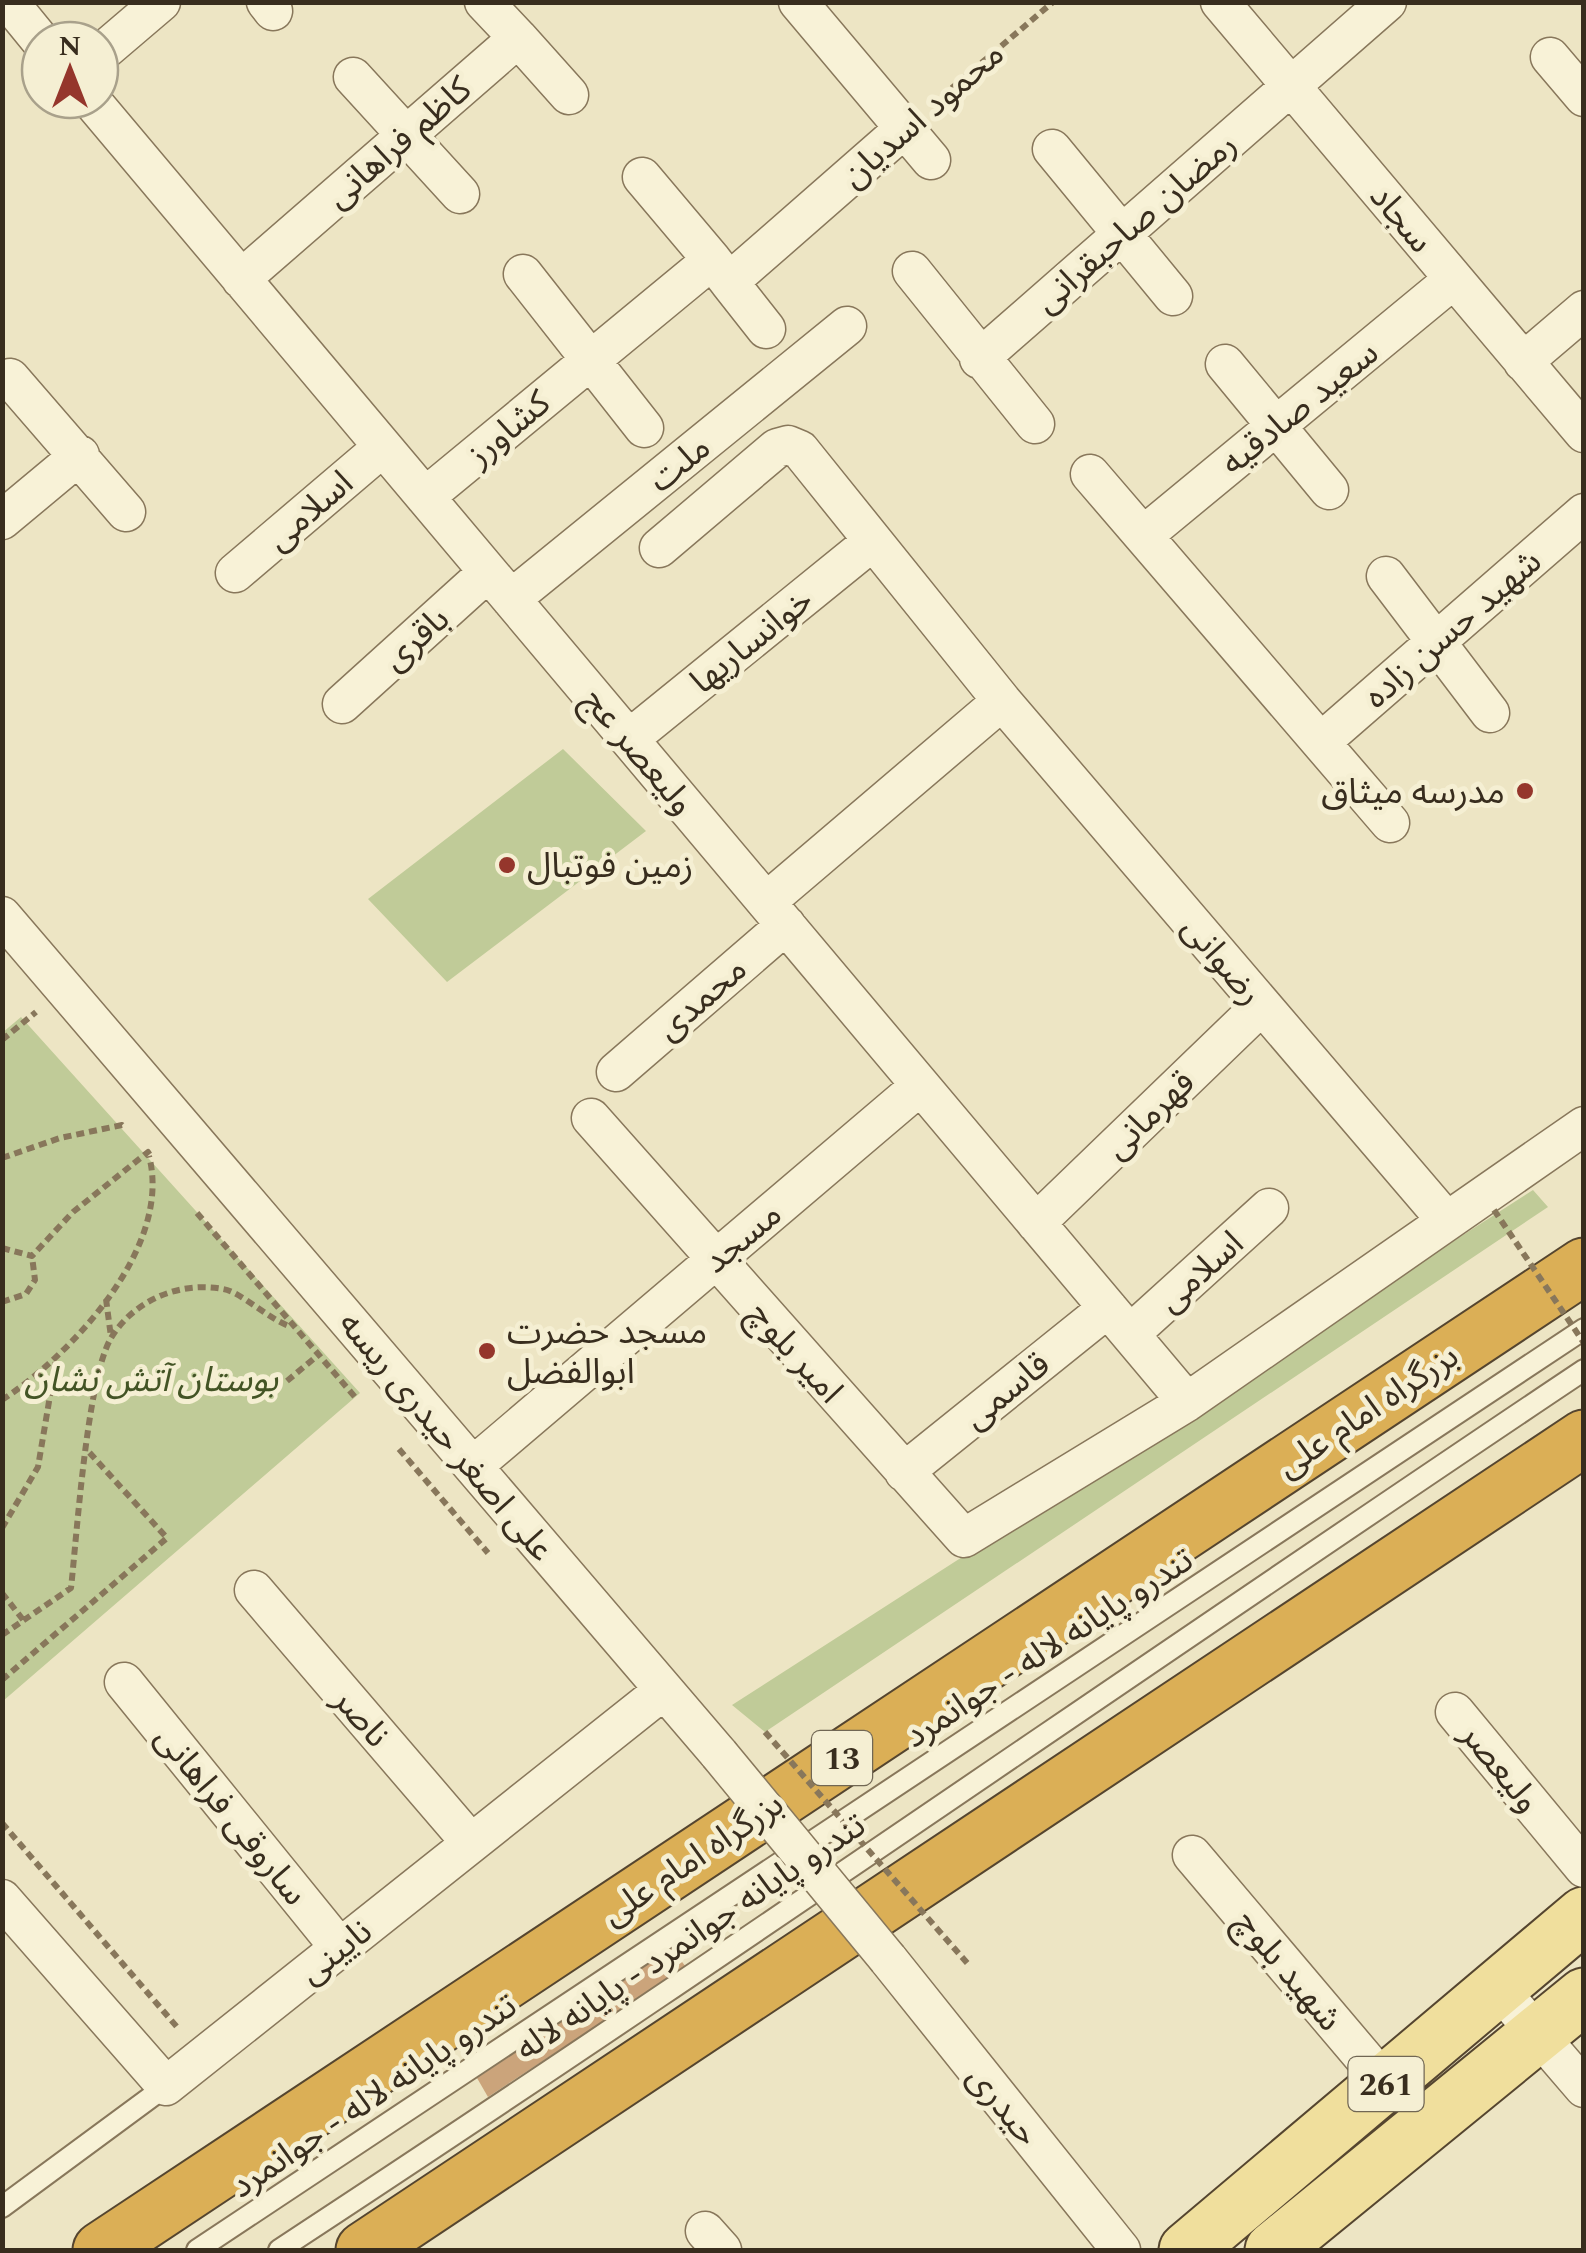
<svg xmlns="http://www.w3.org/2000/svg" width="1586" height="2253" viewBox="0 0 1586 2253" font-family="Spectral,'Noto Sans Arabic',serif">
<style>
.green{fill:#c0cb98}
.building{fill:#cba47b}
.lines{fill:none;stroke-linecap:round;stroke-linejoin:round}
.lane-casing{stroke:#88775b;stroke-width:24}
.street-casing{stroke:#88775b;stroke-width:41}
.primary-casing{stroke:#55452f;stroke-width:59}
.highway-casing{stroke:#55452f;stroke-width:59}
.path{stroke:#88775b;stroke-width:6;stroke-dasharray:8 5;stroke-linecap:butt}
.lane{stroke:#f8f2d7;stroke-width:20}
.street{stroke:#f8f2d7;stroke-width:38}
.primary{stroke:#f0df9d;stroke-width:55}
.highway{stroke:#dbaf56;stroke-width:55}
.street-bridge-casing{stroke:#88775b;stroke-width:41;stroke-linecap:butt}
.path-bridge{stroke:#88775b;stroke-width:6;stroke-dasharray:8 5;stroke-linecap:butt}
.street-bridge{stroke:#f8f2d7;stroke-width:38}
.poi-dot{fill:#95362c;stroke:#f5efd3;stroke-width:4}
.labels{text-anchor:middle;stroke-width:10;stroke-linejoin:round;paint-order:stroke}
.shield{fill:#f5efd3;stroke:#716754;stroke-width:2.5}
.shield-label{font-size:32px;font-weight:bold;fill:#382d1e}
.street-label{font-size:35px;fill:#382d1e;stroke:#f5efd3}
.poi-label{font-size:35px;fill:#382d1e;stroke:#f5efd3;text-anchor:start}
.park-label{font-size:35px;font-style:italic;fill:#435425;stroke:#f5efd3}
</style>
<rect width="100%" height="100%" fill="#ede5c4"/>
<path class="green" d="M563 749 646 831 447 982 368 899Z
M21 1017 360 1393 3 1701 2 1033Z
M1533 1190 1548 1207 765 1732 732 1705Z"/>
<path class="building" d="M671 1948 686 1967 488 2097 477 2078Z"/>
<g class="lines">
<g class="lane-casing">
<path id="lane" d="M2 2207 166 2086
M197 2250 1584 1329
M279 2250C717 1963 1147 1662 1584 1370"/>
</g>
<g class="street-casing">
<path id="street" d="M9 2 40 40
M266 2 273 11
M798 2 931 160
M1220 2 1584 433
M518 38 569 95
M100 54 161 2
M1550 57 1584 97
M353 77 460 194
M91 100 1187 1402
M1052 149 1173 296
M642 177 712 260
M912 271 1035 424
M523 274 644 428
M241 279 518 38 484 2
M729 282 766 329
M979 359 1387 2
M1523 362 1584 310
M1225 364 1329 490
M10 378 126 512
M1090 474 1390 823
M425 497 712 260 729 282 905 128
M2 520 80 455
M1144 535 1454 279
M659 548 777 448 788 445 800 450 1002 701 1445 1219
M235 573 383 447
M1386 576 1490 713
M511 599 847 326
M342 704 488 572
M629 739 873 541
M1321 742 1584 513
M766 902 1002 701
M2 916 719 1754
M616 1072 786 925
M591 1118 964 1538 1187 1402 1584 1126
M1036 1223 1261 1006
M1130 1334 1269 1208
M473 1466 920 1086
M904 1472 1108 1308
M254 1590 471 1843
M124 1682 339 1947
M1455 1712 1584 1868
M1192 1855 1386 2084
M2 1899 166 2086 664 1690
M888 1959 1121 2250
M1498 1988 1584 2088
M705 2231 722 2250"/>
</g>
<g class="primary-casing">
<path id="primary" d="M1187 2250 1584 1915
M1273 2250 1584 1996"/>
</g>
<g class="highway-casing">
<path id="highway" d="M101 2250 1584 1266
M364 2250 1584 1438"/>
</g>
<path class="path" d="M932 105 1053 2
M2 1040 36 1012
M2 1158 60 1138 122 1125 125 1128
M197 1213 355 1397
M2 1248 32 1256 73 1212 148 1152 151 1157
M106 1299 111 1337
M2 1302 26 1294 35 1280 32 1256
M287 1381 317 1356
M2 1400C71 1355 173 1247 149 1156
M399 1449 488 1553
M2 1528 38 1467 56 1360
M2 1593 24 1621
M2 1635 71 1588C77 1534 87 1379 111 1338 134 1300 180 1281 223 1289 241 1292 267 1318 289 1326
M2 1680 167 1538 88 1451
M2 1823 177 2027"/>
<use href="#lane" class="lane"/>
<use href="#street" class="street"/>
<use href="#primary" class="primary"/>
<use href="#highway" class="highway"/>
<g class="street-bridge-casing">
<path id="street-bridge" d="M719 1754 888 1959"/>
</g>
<path class="path-bridge" d="M1494 1210 1584 1343
M765 1732 968 1964"/>
<use href="#street-bridge" class="street-bridge"/>
</g>
<g class="poi-dot">
<circle cx="1525" cy="791" r="10"/>
<circle cx="507" cy="865" r="10"/>
<circle cx="487" cy="1351" r="10"/>
</g>
<g class="labels">
<g class="shield">
<rect x="812" y="1731" width="60" height="54" rx="8"/>
<rect x="1348.5" y="2057" width="75" height="54" rx="8"/>
</g>
<g class="shield-label">
<text x="842" y="1769">13</text>
<text x="1386" y="2095">261</text>
</g>
<g class="street-label">
<text transform="translate(922 114) rotate(-41)" y="12">محمود اسدیان</text>
<text transform="translate(398 142) rotate(-41)" y="12">کاظم فراهانی</text>
<text transform="translate(1402 218) rotate(50)" y="12">سجاد</text>
<text transform="translate(1135 222) rotate(-41)" y="12">رمضان صاحبقرانی</text>
<text transform="translate(1299 407) rotate(-39)" y="12">سعید صادقیه</text>
<text transform="translate(508 428) rotate(-40)" y="12">کشاورز</text>
<text transform="translate(679 463) rotate(-39)" y="12">ملت</text>
<text transform="translate(309 510) rotate(-41)" y="12">اسلامی</text>
<text transform="translate(1452 628) rotate(-41)" y="12">شهید حسن زاده</text>
<text transform="translate(415 638) rotate(-42)" y="12">باقری</text>
<text transform="translate(751 640) rotate(-39)" y="12">خوانساریها</text>
<text transform="translate(639 751) rotate(50)" y="12">ولیعصر عج</text>
<text transform="translate(1223 960) rotate(50)" y="12">رضوانی</text>
<text transform="translate(701 998) rotate(-41)" y="12">محمدی</text>
<text transform="translate(1149 1114) rotate(-44)" y="12">قهرمانی</text>
<text transform="translate(742 1237) rotate(-40)" y="12">مسجد</text>
<text transform="translate(1200 1271) rotate(-42)" y="12">اسلامی</text>
<text transform="translate(796 1352) rotate(48)" y="12">امیر بلوچ</text>
<text transform="translate(1006 1390) rotate(-39)" y="12">قاسمی</text>
<text transform="translate(1367 1410) rotate(-34)" y="12">بزرگراه امام علی</text>
<text transform="translate(447 1436) rotate(50)" y="12">علی اصغر حیدری ریسه</text>
<text transform="translate(1048 1647) rotate(-33)" y="12">تندرو پایانه لاله - جوانمرد</text>
<text transform="translate(362 1717) rotate(49)" y="12">ناصر</text>
<text transform="translate(1501 1767) rotate(51)" y="12">ولیعصر</text>
<text transform="translate(232 1815) rotate(51)" y="12">ساروقی فراهانی</text>
<text transform="translate(692 1858) rotate(-34)" y="12">بزرگراه امام علی</text>
<text transform="translate(690 1936) rotate(-34)" y="12">تندرو پایانه جوانمرد - پایانه لاله</text>
<text transform="translate(335 1951) rotate(-38)" y="12">نایینی</text>
<text transform="translate(1289 1970) rotate(50)" y="12">شهید بلوچ</text>
<text transform="translate(373 2095) rotate(-34)" y="12">تندرو پایانه لاله - جوانمرد</text>
<text transform="translate(1004 2105) rotate(51)" y="12">حیدری</text>
</g>
<g class="poi-label">
<text x="1505" y="803" text-anchor="end">مدرسه میثاق</text>
<text x="527" y="877">زمین فوتبال</text>
<text x="507" y="1343">مسجد حضرت<tspan x="507" dy="40">ابوالفضل</tspan></text>
</g>
<g class="park-label">
<text x="151" y="1391">بوستان آتش نشان</text>
</g>
</g>
<rect width="1586" height="2253" fill="none" stroke="#382d1e" stroke-width="10"/>
<g transform="translate(70 70)"><circle r="48" fill="#f5efd3" stroke="#a9a18b" stroke-width="2.5"/>
<path d="M0-8L18 38L0 25L-18 38Z" fill="#95362c"/>
<text y="-15" font-size="28" font-weight="bold" text-anchor="middle" fill="#382d1e">N</text>
</g>
</svg>
